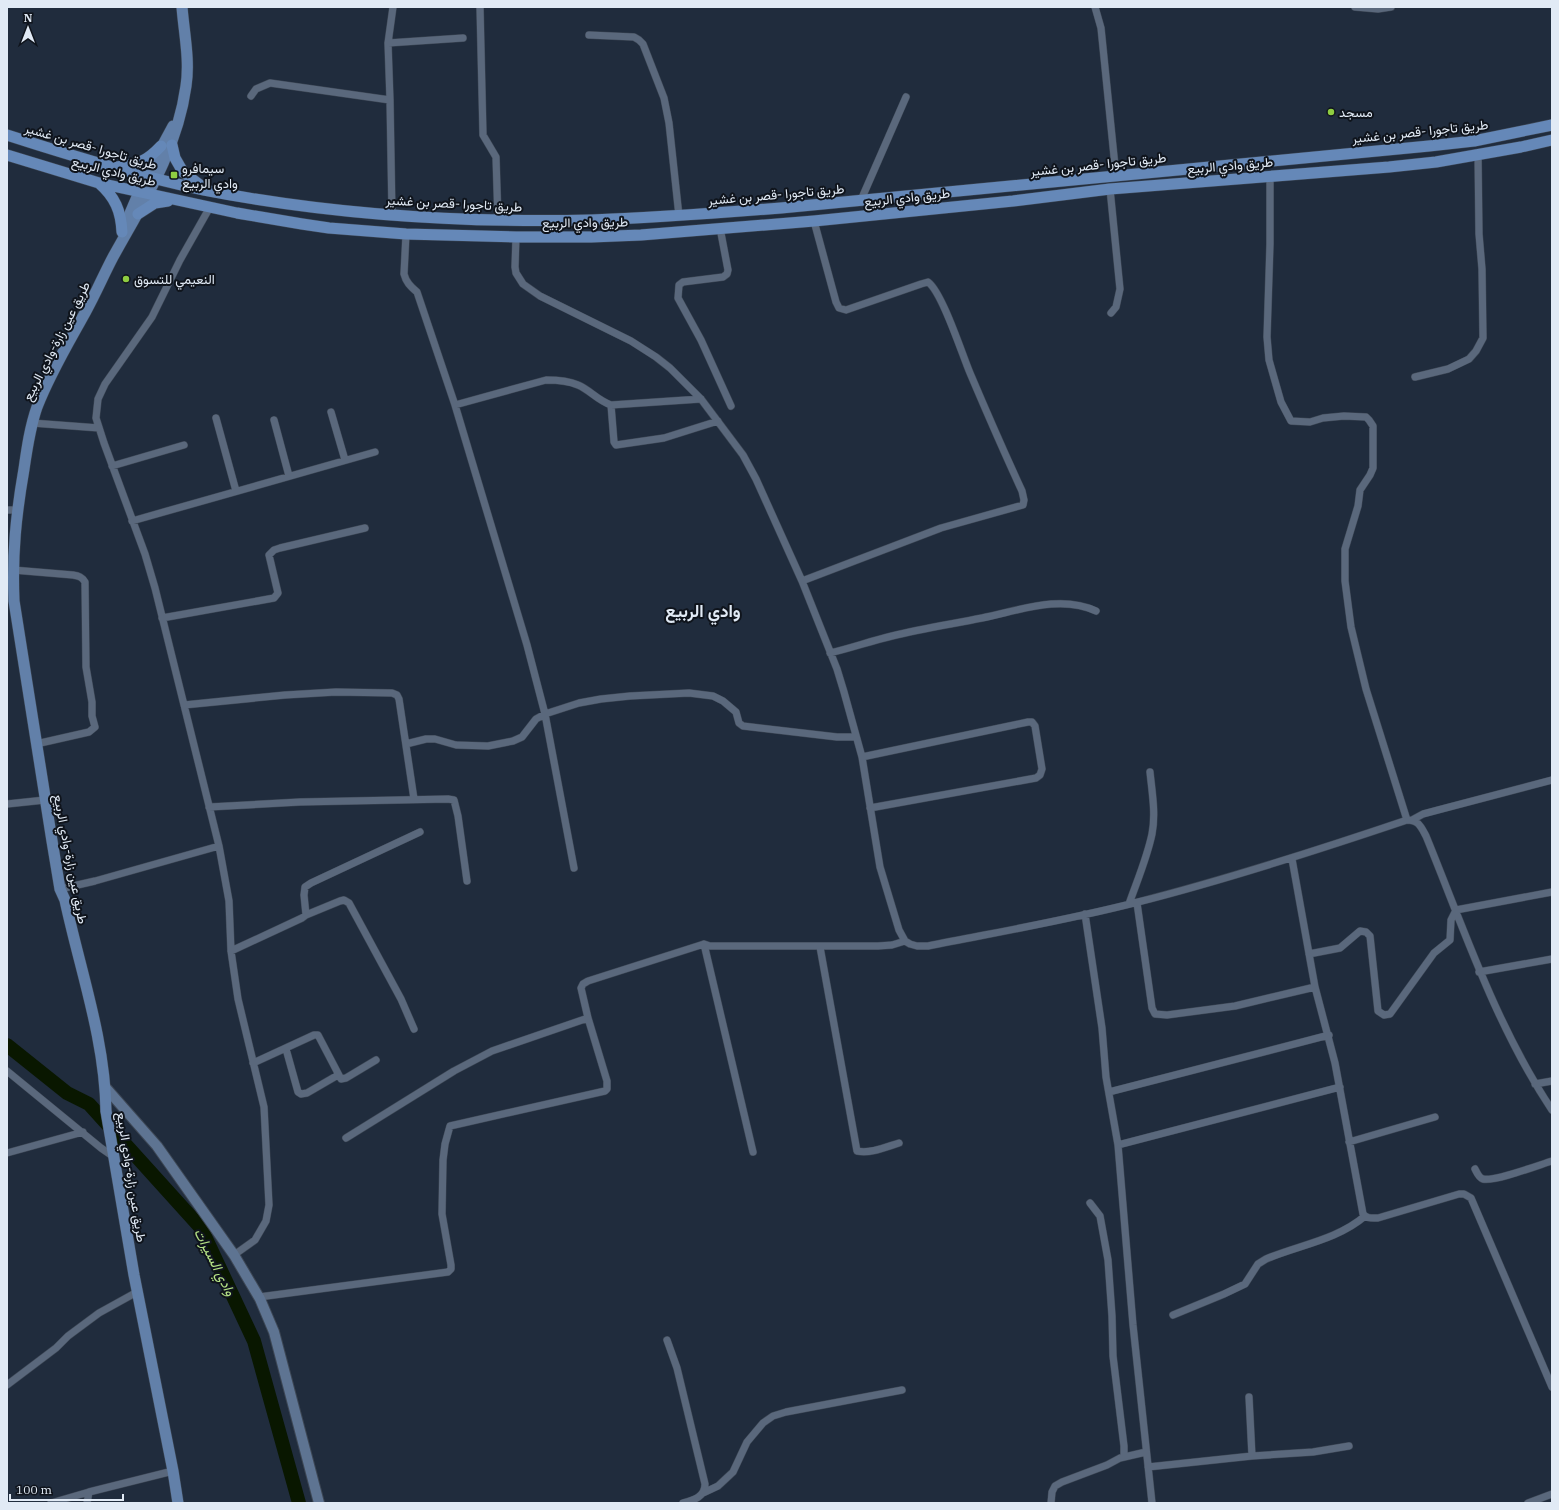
<svg xmlns="http://www.w3.org/2000/svg" width="1559" height="1510" viewBox="0 0 1559 1510" font-family="'IBM Plex Serif',Vazirmatn,serif">
<style>
.lines{fill:none;stroke-linecap:round;stroke-linejoin:round}
.river{stroke:#091700;stroke-width:14}
.minor-casing{stroke:#3d4755;stroke-width:8}
.secondary-casing{stroke:#3d4755;stroke-width:12}
.primary-casing{stroke:#3d4755;stroke-width:12}
.trunk-casing{stroke:#3d4755;stroke-width:12}
.minor{stroke:#5a687c;stroke-width:7}
.secondary{stroke:#5e7492;stroke-width:10}
.primary{stroke:#6280a9;stroke-width:11}
.trunk{stroke:#6588b8;stroke-width:11}
.poi-dot{fill:#8fcd41;stroke:#0f141c;stroke-width:1.5}
.labels{text-anchor:middle;stroke-width:4;stroke-linejoin:round;paint-order:stroke}
.poi-label{font-size:13px;fill:#e1eaf5;stroke:#0f141c;text-anchor:start}
.street-label{font-size:13px;fill:#e1eaf5;stroke:#0f141c}
.water-label{font-size:14px;font-style:italic;fill:#b5e386;stroke:#0f141c}
.district-label{font-size:17px;font-weight:bold;fill:#e1eaf5;stroke:#0f141c}
</style>
<rect width="100%" height="100%" fill="#202c3d"/>
<g class="lines">
<path class="river" d="M7 1045 67 1093 89 1104 201 1228 254 1341 299 1503"/>
<g class="minor-casing">
<path id="minor" d="M480 7 483 135 496 157 498 221
M1095 7 1101 28 1116 176
M1355 7 1378 9 1391 7
M589 35 634 37 639 40 643 44 664 98 669 123 679 216
M388 43 463 38
M251 96 256 89 270 83 390 100
M1270 175V244L1267 337 1269 360 1281 402 1291 421 1310 422 1323 418 1344 416 1366 417 1369 420 1373 426V468L1370 475 1360 490 1358 506 1345 549V581L1351 627 1366 689 1407 820
M1110 189 1120 289 1116 307 1111 313
M861 200 906 97
M210 207 180 260 152 317 105 384 98 399 96 418 104 443 145 554 155 588 219 846 229 901 231 951 238 999 264 1107 269 1205 266 1221 255 1240 234 1255
M392 214 390 100 388 43 393 7
M720 228 728 270 727 274 723 277 683 282 679 285 678 298 701 340 731 406
M406 234 404 274C406 282 410 286 417 292L455 405 527 645 545 714 574 868
M516 237 515 267 516 273 523 284 540 296 631 341 656 357 670 368 701 399 743 455 756 479 802 581 837 669 844 692 862 757 880 867 899 930 905 941 910 944 917 946H928C998 932 1069 920 1138 902 1229 879 1318 850 1407 820 1419 820 1421 827 1426 836 1464 929 1496 1026 1552 1110
M1415 377 1448 369 1469 359 1476 351 1483 338 1482 269 1479 234 1478 154
M455 405 546 380C556 380 569 381 578 385 590 390 597 400 611 405L701 399
M611 405 614 442 616 445 664 438 718 421
M331 412 345 460
M216 418 236 491
M274 420 289 476
M32 423 99 428
M112 466 184 445
M7 510H17
M132 521 375 452
M13 570 73 575C79 576 82 577 85 582L86 667 92 702V716L95 727 89 732 36 744
M802 581 941 528 1023 505 1024 500 1022 491C1004 452 987 413 970 373 962 354 942 292 928 282L921 284 846 310 839 308 836 302 814 221
M162 618 274 598 278 593 269 555 274 550 280 548 365 528
M830 653C851 648 871 641 892 636 921 629 952 624 982 618 1018 611 1060 594 1096 611
M184 705 285 695 336 692 392 693 397 695 399 699 414 799
M406 744 426 739H435L456 745 488 746 513 741 522 737 536 719 545 714 579 703 601 699 630 696 689 693 713 696 723 701 736 712 739 723 743 726 837 737H856
M862 757 1028 722H1032L1035 726 1042 769 1040 775 1036 778 870 808
M7 804 45 800
M209 807 300 802 448 799 454 800 458 816 467 881
M1412 820 1423 814 1438 810 1552 780
M1292 859 1315 987 1335 1063 1363 1214C1367 1219 1372 1218 1378 1218L1459 1194H1464L1471 1198 1552 1387
M60 889 95 881 219 846
M1137 903 1152 1008 1155 1014 1167 1015 1235 1006 1315 987
M1129 904C1137 881 1147 858 1152 834 1156 814 1152 792 1150 772
M1085 914 1102 1028 1106 1077 1118 1145 1133 1325 1152 1503
M306 915 340 901 344 900 349 903 401 999 414 1029
M704 944 753 1152
M820 947 857 1151C870 1154 886 1147 899 1143
M231 951 302 918 306 915 304 895 305 887 311 883 420 832
M1309 954 1340 948 1360 931 1366 932 1370 936 1378 1011 1384 1015 1390 1014 1434 953 1450 940 1451 920 1456 910 1552 892
M1479 972 1552 959
M286 1049 298 1092 301 1094 307 1093 338 1075
M253 1063 314 1035H318L341 1079 346 1078 376 1060
M7 1071 101 1148 114 1157
M1535 1084 1552 1081
M1109 1092 1329 1035
M346 1138 454 1071 492 1051 588 1018 581 988 583 984 588 981 704 944 710 946H878L892 945 905 941
M1349 1142 1435 1117
M1118 1145 1340 1087
M7 1153 83 1132
M1475 1169C1477 1173 1479 1178 1483 1179 1494 1182 1539 1165 1552 1161
M1090 1203 1100 1216 1108 1260 1112 1316 1113 1356 1124 1446V1457
M259 1297 448 1272 451 1269V1265L442 1214 443 1160 445 1144 450 1126 605 1091 607 1089V1081L588 1018
M1173 1315 1224 1294 1245 1284 1258 1264 1266 1259C1299 1245 1337 1240 1365 1216
M667 1340 677 1368 705 1484C705 1497 694 1500 683 1503
M7 1385 56 1348 68 1336 99 1313 137 1292
M1249 1397 1252 1456
M1148 1467 1252 1456 1313 1452 1349 1446
M703 1493 718 1486 733 1472 747 1442 763 1423 773 1416 786 1412 902 1390
M51 1503 89 1492 173 1471
M87 1503 89 1492
M1051 1503 1052 1492 1055 1486 1062 1482 1107 1465 1120 1458 1146 1452
M1528 1503 1552 1494"/>
</g>
<g class="secondary-casing">
<path id="secondary" d="M106 1088 157 1146 234 1255 260 1299 274 1332 319 1503"/>
</g>
<g class="primary-casing">
<path id="primary" d="M125 225 146 176 173 126
M178 1503 173 1471 134 1275 106 1111C105 1039 80 970 65 900L60 889 52 841 14 601C12 554 16 515 24 469 27 448 30 427 37 407 50 373 69 342 86 311 96 293 104 274 113 257 144 201 177 151 186 86 190 60 184 33 182 7"/>
</g>
<g class="trunk-casing">
<path id="trunk" d="M7 135C72 156 137 176 204 190 332 215 463 223 592 220 655 218 718 213 781 208L1429 146 1474 141 1552 125
M172 145 175 158 183 172 204 188
M7 155 99 183 237 213 302 224 329 228 406 234 516 237H591L641 235 814 221 1013 201 1110 189 1389 167 1436 162 1521 147 1552 140
M117 167C138 164 146 162 161 146
M99 183C115 197 121 211 122 232
M138 214 155 203 168 201"/>
</g>
<use href="#minor" class="minor"/>
<use href="#secondary" class="secondary"/>
<use href="#primary" class="primary"/>
<use href="#trunk" class="trunk"/>
</g>
<g class="poi-dot">
<circle cx="1331" cy="112" r="4"/>
<rect x="170" y="171" width="8" height="8" rx="2"/>
<circle cx="126" cy="279" r="4"/>
</g>
<g class="labels">
<g class="poi-label">
<text x="1339" y="117">مسجد</text>
<text x="182" y="173">سيمافرو<tspan x="182" dy="15">وادي الربيع</tspan></text>
<text x="134" y="284">النعيمي للتسوق</text>
</g>
<g class="street-label">
<text transform="translate(1420 131) rotate(-6)" y="5">طريق تاجورا -قصر بن غشير</text>
<text transform="translate(91 146) rotate(16)" y="5">طريق تاجورا -قصر بن غشير</text>
<text transform="translate(1098 164) rotate(-6)" y="5">طريق تاجورا -قصر بن غشير</text>
<text transform="translate(1230 165) rotate(-5)" y="5">طريق وادي الربيع</text>
<text transform="translate(114 171) rotate(14)" y="5">طريق وادي الربيع</text>
<text transform="translate(776 194) rotate(-5)" y="5">طريق تاجورا -قصر بن غشير</text>
<text transform="translate(907 197) rotate(-6)" y="5">طريق وادي الربيع</text>
<text transform="translate(454 203) rotate(3)" y="5">طريق تاجورا -قصر بن غشير</text>
<text transform="translate(585 222) rotate(-1)" y="5">طريق وادي الربيع</text>
<text transform="translate(56 341) rotate(-63)" y="5">طريق عين زارة-وادي الربيع</text>
<text transform="translate(71 859) rotate(79)" y="5">طريق عين زارة-وادي الربيع</text>
<text transform="translate(132 1177) rotate(81)" y="5">طريق عين زارة-وادي الربيع</text>
</g>
<g class="water-label">
<text transform="translate(215 1262) rotate(63)" y="5">وادي السيرات</text>
</g>
<g class="district-label">
<text x="703" y="617">وادي الربيع</text>
</g>
</g>
<rect width="1559" height="1510" fill="none" stroke="#e1eaf5" stroke-width="16"/>
<g transform="translate(28 28)" stroke="#0f141c" stroke-width="3" paint-order="stroke">
<path d="M0-3L7 15L0 10L-7 15Z" fill="#e1eaf5"/>
<text y="-6" font-size="11" font-weight="bold" text-anchor="middle" fill="#e1eaf5">N</text>
</g>
<path d="M10 1494v6h113v-6" fill="none" stroke="#e1eaf5" stroke-width="2"/>
<text x="16" y="1494" font-size="12" fill="#e1eaf5" stroke="#0f141c" stroke-width="3" paint-order="stroke">100 m</text>
</svg>
